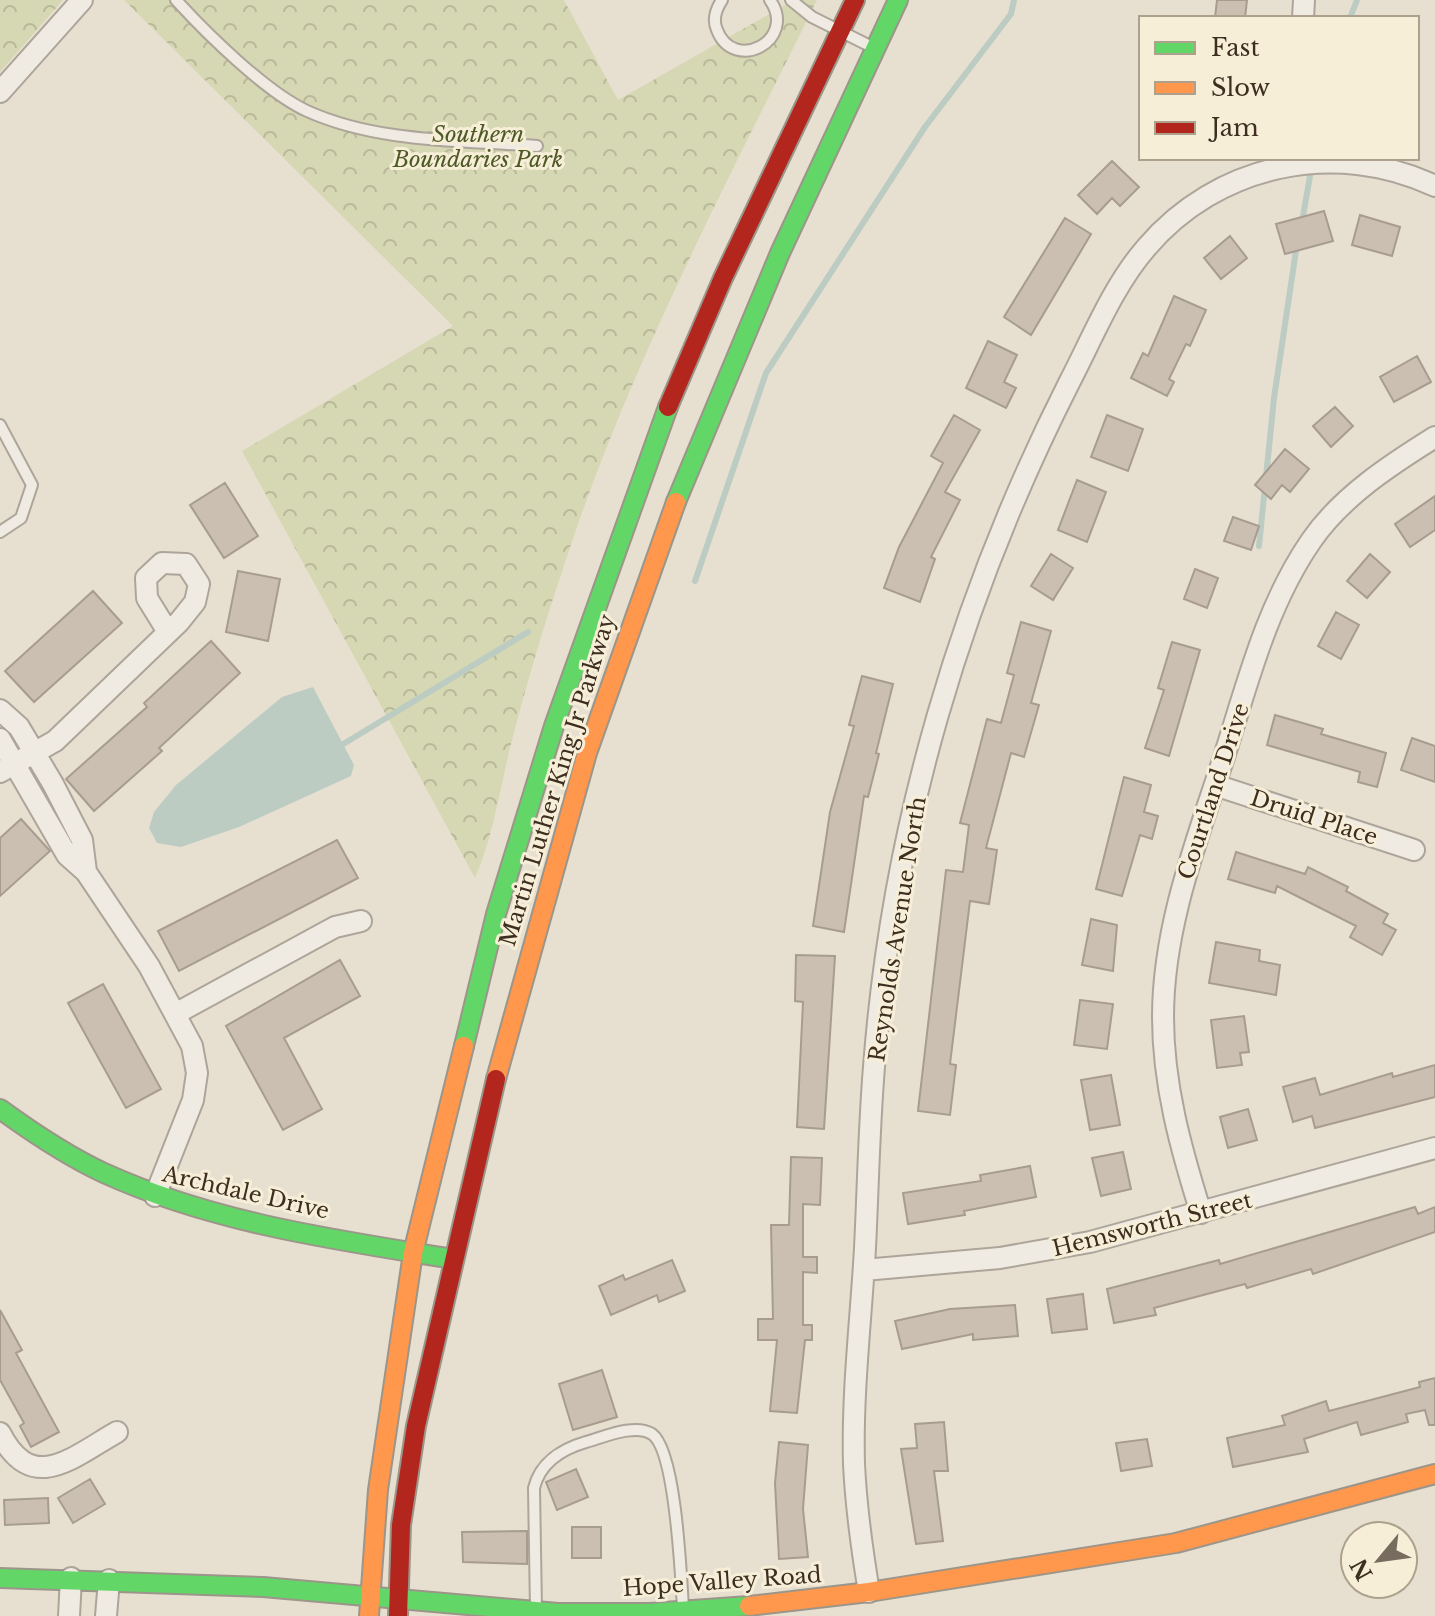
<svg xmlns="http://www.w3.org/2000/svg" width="1435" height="1616" viewBox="0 0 1435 1616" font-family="'Libre Baskerville',serif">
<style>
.forest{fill:url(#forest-crowns)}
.water{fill:#bcccc2}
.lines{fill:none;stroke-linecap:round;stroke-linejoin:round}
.stream{stroke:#bcccc2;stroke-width:6}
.building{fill:#cbbfb2;stroke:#a89c90;stroke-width:2}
.lane-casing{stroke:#ada599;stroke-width:14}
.street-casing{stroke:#ada599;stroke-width:24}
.fast-casing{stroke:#9c958a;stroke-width:22}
.slow-casing{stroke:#9c958a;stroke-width:22}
.jam-casing{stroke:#9c958a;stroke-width:22}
.lane{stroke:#efebe3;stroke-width:10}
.street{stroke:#efebe3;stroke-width:20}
.fast{stroke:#63d668;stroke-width:18}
.slow{stroke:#ff974d;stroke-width:18}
.jam{stroke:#b3261e;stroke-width:18}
.labels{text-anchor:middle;stroke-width:6;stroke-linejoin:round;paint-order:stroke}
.park-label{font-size:22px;font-style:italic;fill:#4d5a26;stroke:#f7eed8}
.street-label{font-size:22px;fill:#3d2e20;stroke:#f7eed8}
</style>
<defs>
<pattern id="forest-crowns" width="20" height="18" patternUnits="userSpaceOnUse" patternTransform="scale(2)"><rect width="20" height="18" fill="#d6d7b3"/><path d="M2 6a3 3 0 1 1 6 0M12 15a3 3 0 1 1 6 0" fill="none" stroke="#b9b99a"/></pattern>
</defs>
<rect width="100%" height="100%" fill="#e7e0d1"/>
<path class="forest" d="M0 0H63L0 72Z
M124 0H564L618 100 794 0H817C732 172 642 342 578 524 553 596 530 670 511 744 500 789 493 836 475 878L242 451 453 326Z"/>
<path class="water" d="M313 687 354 765 351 776 239 827 181 847 157 843 149 828 154 812 176 785 282 697Z"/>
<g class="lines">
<path class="stream" d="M1350 18 1357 0
M1302 222 1311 170
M1259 546 1274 398 1297 244
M695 581 766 373 925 127 1011 14 1014 0
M340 746 528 632"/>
</g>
<path class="building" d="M1217 0H1247L1245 18H1215Z
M1112 161 1139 187 1120 206 1112 198 1097 214 1078 195Z
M1324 211 1333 241 1285 254 1276 224Z
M1360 215 1400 227 1392 256 1352 245Z
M1065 218 1091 234 1031 335 1004 317Z
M1230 236 1247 258 1221 279 1204 258Z
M1174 296 1206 310 1190 346 1186 344 1169 379 1174 382 1167 396 1131 378 1143 353 1148 356Z
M988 341 1017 355 1004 382 1016 388 1006 408 966 388Z
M1417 356 1431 382 1394 402 1380 377Z
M1335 407 1353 426 1331 447 1313 426Z
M954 415 980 430 945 492 960 500 931 557 935 559 920 602 884 588 899 547 943 463 931 456Z
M1107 415 1143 429 1128 471 1091 457Z
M1285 449 1309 469 1290 492 1282 485 1271 499 1255 485Z
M1077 480 1106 492 1087 542 1058 530Z
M225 483 258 536 224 558 190 505Z
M1435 496V530L1410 547 1395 524Z
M1233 517 1259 526 1251 550 1224 541Z
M1051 554 1073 568 1053 600 1031 586Z
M1370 554 1390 572 1367 598 1347 581Z
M1195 569 1218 578 1207 608 1184 599Z
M238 571 280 579 268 641 226 632Z
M93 591 122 623 34 702 5 671Z
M1336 612 1359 625 1341 659 1318 646Z
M1021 622 1051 631 1031 703 1039 705 1024 757 1011 753 986 848 997 850 989 904 970 901 950 1064 956 1065 950 1115 918 1111 946 870 963 872 969 825 960 823 987 719 1001 723 1014 675 1007 673Z
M211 641 240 673 159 748 162 751 94 811 66 779 147 707 144 703Z
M1172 642 1200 650 1169 756 1145 748 1164 690 1158 688Z
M862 676 893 684 876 753 879 754 868 797 864 796 844 932 813 926 830 812 854 726 849 725Z
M1275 715 1323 729 1321 734 1386 753 1377 787 1358 782 1360 772 1267 745Z
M1412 738 1435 746V782L1401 770Z
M1124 777 1151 785 1144 812 1158 816 1152 839 1140 835 1122 896 1096 889Z
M21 819 50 851 0 896V838Z
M337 840 358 878 179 971 158 931Z
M1236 852 1305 874 1308 867 1348 887 1346 891 1388 914 1383 923 1396 930 1382 955 1350 937 1356 926 1277 886 1275 893 1228 879Z
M1091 919 1117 925 1113 971 1082 965Z
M1216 942 1260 950 1259 961 1280 965 1276 995 1209 983Z
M796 955 835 956 824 1129 797 1127 803 1002 795 1001Z
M340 960 360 996 284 1038 322 1109 283 1130 226 1026Z
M103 984 161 1089 126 1108 68 1003Z
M1080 1000 1113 1004 1107 1049 1074 1045Z
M1244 1016 1249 1052 1240 1053 1242 1065 1217 1068 1211 1020Z
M1435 1065V1097L1315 1128 1312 1116 1293 1122 1283 1087 1315 1078 1320 1095 1392 1073 1393 1077Z
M1111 1075 1120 1125 1090 1130 1081 1080Z
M1248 1109 1257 1140 1228 1148 1220 1117Z
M1123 1152 1131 1189 1101 1196 1092 1158Z
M791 1157 822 1158 820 1205 803 1204V1257H817V1273L803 1272V1325H812V1340H805L797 1413 770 1411 777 1340H758V1319H773L771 1225H789Z
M1030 1166 1036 1197 964 1211 965 1215 908 1224 903 1193 981 1181 980 1175Z
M1415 1207 1418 1214 1435 1207V1232L1313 1274 1311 1269 1247 1288 1245 1284 1154 1308 1156 1315 1114 1323 1107 1289 1219 1260 1220 1264Z
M672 1260 685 1291 659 1302 657 1295 611 1315 599 1286 623 1275 625 1280Z
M1083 1294 1087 1329 1052 1333 1047 1299Z
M1015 1305 1018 1336 973 1340V1334L902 1349 895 1321 950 1309Z
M0 1310 22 1350 16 1353 59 1432 31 1447 20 1426 24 1423 0 1380Z
M602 1370 617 1417 573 1430 559 1384Z
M1435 1378V1425H1429L1425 1410 1406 1414 1408 1422 1361 1435 1357 1422 1304 1439 1308 1452 1233 1467 1227 1438 1285 1425 1282 1416 1326 1401 1329 1411 1420 1387 1419 1382Z
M944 1422 948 1471H934L943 1541 916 1544 901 1449 917 1448 915 1424Z
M1147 1439 1152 1466 1121 1471 1116 1443Z
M779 1442 808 1445 803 1509 808 1557 779 1559 775 1483Z
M576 1469 588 1497 557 1510 546 1482Z
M90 1479 105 1504 73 1523 58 1498Z
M48 1498 49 1523 5 1525 4 1500Z
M572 1527H601V1558H572Z
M527 1531V1564L463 1562 462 1532Z"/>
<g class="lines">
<g class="lane-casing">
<path id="lane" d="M176 0C207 34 266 92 307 111 378 143 461 140 537 146
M722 0C716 9 712 19 717 30 734 74 798 40 770 0
M791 0 812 17 872 47
M0 425 32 485 21 518 0 532
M536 1610 534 1488C540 1463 562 1449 586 1442 604 1437 635 1423 652 1434 676 1451 681 1577 683 1608"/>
</g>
<g class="street-casing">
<path id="street" d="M1303 18 1304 0
M0 92 82 0
M0 710 19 727 53 784 82 840 86 872
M0 739 67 855 86 872 149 966 192 1046 197 1073 193 1100 155 1196
M0 772 55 741 179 622 195 602 199 584 186 564 162 563 146 578 147 598 168 632
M1215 785 1414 850
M175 1014 335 927 361 921
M1201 1213C1181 1149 1163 1085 1163 1017 1163 926 1197 840 1225 754 1248 681 1267 605 1311 541 1341 497 1390 465 1435 437
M864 1270 1000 1258 1090 1242 1435 1148
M0 1433C32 1496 73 1457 117 1432
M869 1592C862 1550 856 1506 854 1464 852 1392 861 1320 865 1248 868 1188 869 1127 874 1067 892 828 961 596 1069 383 1092 339 1113 286 1146 248 1217 164 1335 139 1435 186
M69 1616 71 1578
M106 1616 109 1580"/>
</g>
<g class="fast-casing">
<path id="fast" d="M676 502 780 253 898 0
M464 1046 496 914 554 726 668 407
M0 1109C33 1133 67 1156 104 1173 214 1223 336 1240 454 1259
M0 1578 263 1587 558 1613H650L749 1606"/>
</g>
<g class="slow-casing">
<path id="slow" d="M496 1079 587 753 676 502
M749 1606 869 1592 1176 1543 1435 1474
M369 1616 378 1490 413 1253 464 1046"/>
</g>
<g class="jam-casing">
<path id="jam" d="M668 407 723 278 855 0
M398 1616 401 1525 416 1426 496 1079"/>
</g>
<use href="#lane" class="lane"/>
<use href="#street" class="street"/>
<use href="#fast" class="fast"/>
<use href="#slow" class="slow"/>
<use href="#jam" class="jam"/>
</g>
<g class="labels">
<g class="park-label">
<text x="478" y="142">Southern<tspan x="478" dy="25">Boundaries Park</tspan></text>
</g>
<g class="street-label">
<text transform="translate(557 780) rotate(-73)" y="8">Martin Luther King Jr Parkway</text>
<text transform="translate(1213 791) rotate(-72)" y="8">Courtland Drive</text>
<text transform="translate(1314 817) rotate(18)" y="8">Druid Place</text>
<text transform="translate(897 929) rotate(-81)" y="8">Reynolds Avenue North</text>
<text transform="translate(246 1192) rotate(13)" y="8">Archdale Drive</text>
<text transform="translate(1152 1224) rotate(-14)" y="8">Hemsworth Street</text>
<text transform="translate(722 1581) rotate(-4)" y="8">Hope Valley Road</text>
</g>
</g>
<rect x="1139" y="16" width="280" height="144" fill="#f7eed8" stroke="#ada18e" stroke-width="2"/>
<rect x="1155" y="42" width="40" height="12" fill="#63d668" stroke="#ada18e" stroke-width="2"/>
<text x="1211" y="56" font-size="24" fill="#3d2e20">Fast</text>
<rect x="1155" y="82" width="40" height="12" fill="#ff974d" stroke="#ada18e" stroke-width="2"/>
<text x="1211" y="96" font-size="24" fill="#3d2e20">Slow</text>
<rect x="1155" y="122" width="40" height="12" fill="#b3261e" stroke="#ada18e" stroke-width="2"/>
<text x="1211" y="136" font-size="24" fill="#3d2e20">Jam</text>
<g transform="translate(1379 1560) rotate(241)"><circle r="38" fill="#f7eed8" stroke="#ada18e" stroke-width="2"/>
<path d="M0-6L14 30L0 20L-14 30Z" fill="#786c5e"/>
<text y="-12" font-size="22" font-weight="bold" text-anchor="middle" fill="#3d2e20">N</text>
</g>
</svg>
